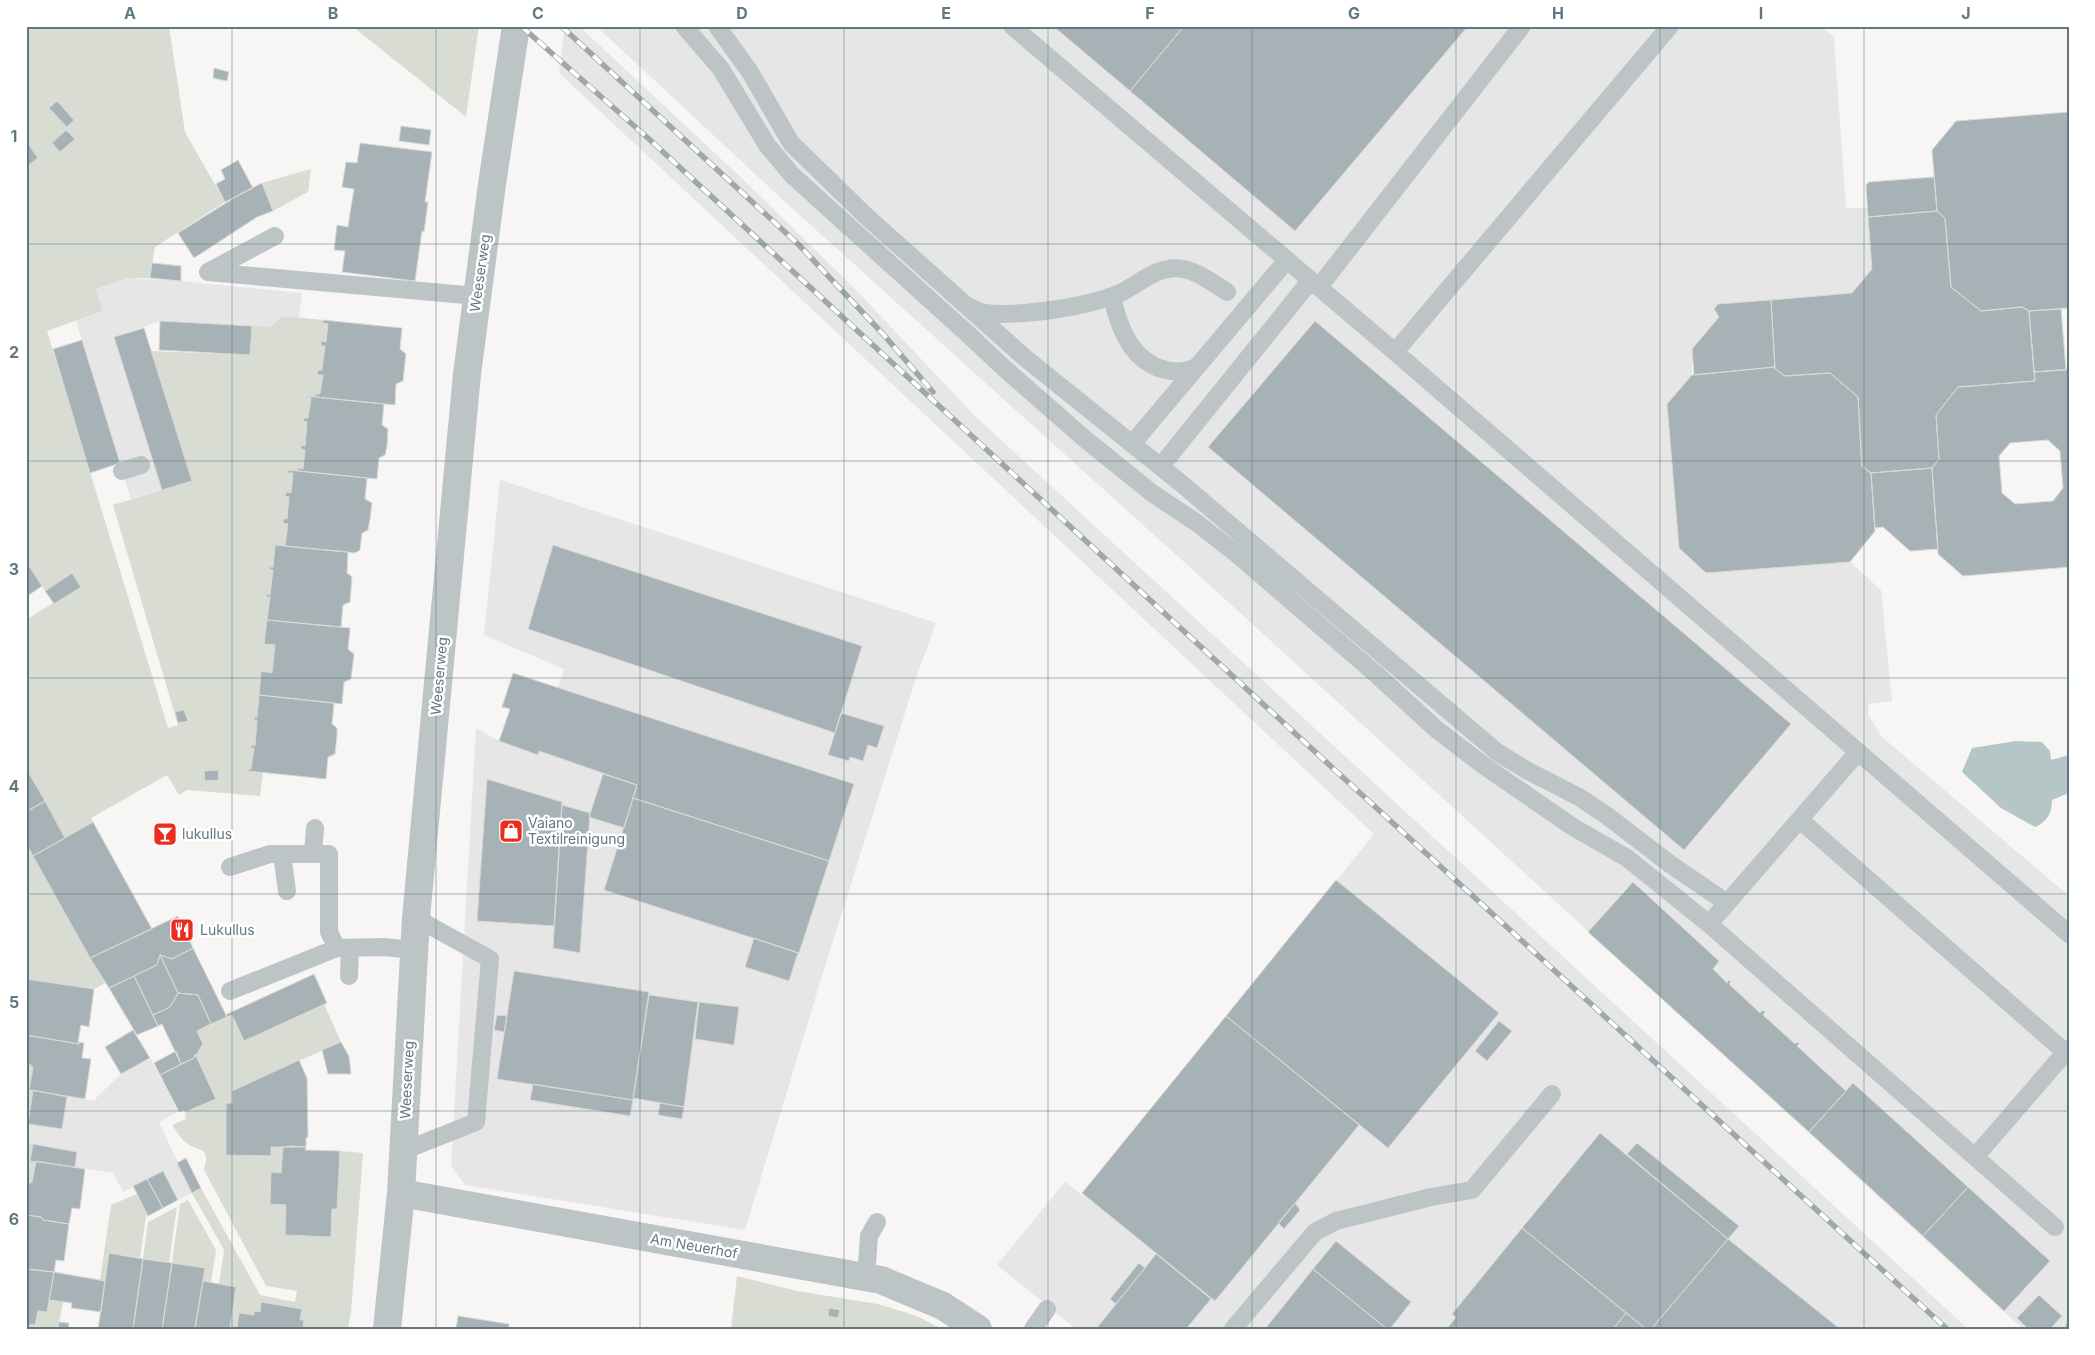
<svg xmlns="http://www.w3.org/2000/svg" width="2095" height="1355" viewBox="0 0 2095 1355" font-family="Inter,sans-serif">
<style>
.built{fill:#e5e6e5}
.green{fill:#d8dcd3}
.water{fill:#b5c6c7}
.building{fill:#a7b2b6;stroke:#d9d8d6;fill-rule:evenodd}
.lines{fill:none;stroke-linecap:round;stroke-linejoin:round}
.service{stroke:#bdc4c6;stroke-width:18}
.minor{stroke:#bdc4c6;stroke-width:28}
.rail-casing{stroke:#9ea8ac;stroke-width:5.5}
.rail{stroke:#fff;stroke-width:4;stroke-dasharray:11;stroke-linecap:butt}
.grid{fill:none;stroke:#617880;stroke-width:1;stroke-opacity:0.55}
.labels{text-anchor:middle;stroke-width:5;stroke-linejoin:round;paint-order:stroke}
.street-label{font-size:14px;fill:#617880;stroke:#fff}
.poi-label{font-size:14px;fill:#617880;stroke:#fff;text-anchor:start}
.neatline{fill:none;stroke:#617880;stroke-width:2}
.grid-label{font-size:16px;text-anchor:middle;font-weight:bold;fill:#617880}
</style>
<rect width="100%" height="100%" fill="#f7f6f4"/>
<path class="built" d="M565 26H579L750 186 855 289 975 416 1968 1329H1076L997 1265 1065 1182 1083 1196 1374 834 559 73Z
M596 26H1821L1834 37 1846 208H1867L1872 269 1852 293 1771 300 1714 309 1719 317 1692 349V375L1667 404 1679 547 1706 573 1850 562 1881 590 1892 701 1869 704 1868 714 1881 736 2069 896V1329H2023L1225 599 783 200Z
M128 278 181 281 302 293 299 318 283 316 270 327 160 321 114 337 162 490 131 499 76 321 103 311 96 289Z
M500 480 936 623 916 678 826 963 745 1230 465 1185 451 1166 476 728 499 741 537 755 564 669 484 635Z
M151 1059 178 1112 159 1122 192 1193 178 1200 163 1171 123 1192 113 1173 75 1167 77 1152 26 1143V1124L61 1129 67 1097 95 1101 96 1098 121 1074Z"/>
<path class="green" d="M26 26H169L185 132 225 202 155 247 150 278H128L96 289 103 311 47 331 168 728 178 725 113 505 192 481 151 351 250 355 252 326 270 327 283 316 323 320V323L328 324 326 342H321V346H325L322 370 317 375H323L320 394H316L315 397 306 396 311 398 308 418H304L303 421 307 422 305 446H301V449L305 450 303 469H299L298 471 289 470 288 473H293L291 493H286V496L289 497 287 519H283V523L288 524 285 546 275 545 273 567H269V569L273 570 270 595H266V597H270L264 644 275 645 272 673 261 672 257 717 254 720H257L255 746H252L254 748 251 769 248 770 263 772 260 796 187 790 179 795 167 775 91 818 93 822 65 838 26 768V620L80 586 72 573 45 591 26 561Z
M352 26H479L466 117Z
M311 169 308 192 273 211 262 183Z
M26 843 105 983 94 989 26 979Z
M324 1004 341 1042 232 1091V1103H226V1154L270 1156 271 1147H283L281 1173H271L270 1204 286 1205 285 1235 330 1237 333 1209H337L340 1151 363 1153 351 1312 348 1329H303L304 1321 300 1320 302 1309 261 1302 260 1312H254V1315L239 1313 237 1329H230L236 1287 219 1284 224 1250 192 1193 201 1188 260 1295 295 1302 297 1291 266 1286 204 1170C210 1146 202 1153 188 1144 182 1141 176 1130 172 1125L186 1119 185 1112 215 1098 195 1054 203 1044 197 1031 232 1015 244 1041Z
M26 1063 31 1065 33 1068 29 1089 33 1090 28 1124Z
M26 1143 33 1144 30 1161 35 1162 32 1182 26 1186Z
M137 1194 148 1216H146L140 1258 109 1253 105 1281 100 1280 111 1205Z
M188 1200 216 1250 211 1282 203 1281 205 1268 172 1263 180 1204Z
M177 1207 169 1262 143 1259 148 1222Z
M737 1276 797 1291 878 1304 917 1316 942 1329H731Z
M49 1300 63 1302 58 1329H26V1324L35 1325 38 1311 47 1312Z"/>
<path class="water" d="M2016 741 2042 742 2050 751 2051 760 2069 755V793L2052 800C2052 813 2047 822 2035 827L2001 808 1962 772 1972 748Z"/>
<path class="building" d="M1053 26H1184L1130 91Z
M1184 26H1468L1295 231 1130 91Z
M214 68 229 72 227 81 213 78Z
M57 101 74 120 67 127 49 108Z
M2069 112V308L2029 311 2022 307 1981 311 1951 287 1945 218 1937 211 1932 150 1956 121Z
M401 126 431 130 429 145 399 141Z
M66 130 75 139 60 152 52 143Z
M26 141 38 158 26 167Z
M360 143 432 152 425 202H428L424 232 422 231 415 281 342 272 345 251 334 250 337 225 348 227 351 207 354 189 342 187 346 162 357 163Z
M238 160 253 188 225 202 216 184 225 179 221 170Z
M1934 177 1937 211 1868 217 1866 185 1869 182Z
M262 183 273 211 257 217 194 258 178 233 242 193Z
M1937 211 1945 218 1951 287 1981 311 2022 307 2029 311 2035 381 1958 387 1936 415 1939 459 1932 468 1870 473 1862 466 1858 397 1830 373 1785 376 1775 369 1771 300 1852 293 1872 269 1868 217Z
M152 263 181 266V281L150 278Z
M1771 300 1775 367 1694 375 1692 349 1719 317 1714 309 1718 304Z
M2061 309 2066 370 2034 372 2029 311Z
M323 320 402 328 400 349 406 354 404 371 403 381 396 384 395 405 315 397V394H320L323 375H317L318 370H322L325 346H321V341L326 342 328 324 323 323Z
M160 321 252 326 250 355 159 350Z
M1315 321 1791 724 1684 850 1208 447Z
M144 328 192 481 162 490 114 337Z
M82 340 120 463 90 473 53 349Z
M1775 367V369L1785 376 1830 373 1858 397 1862 466 1871 473 1875 531 1850 562 1706 573 1679 548 1667 404 1692 375Z
M2069 369V567L1963 576 1938 554 1932 468 1939 459 1936 415 1958 387 2035 381 2034 372ZM2048 440 2060 451 2063 488 2053 501 2015 504 2002 493 1999 456 2010 443Z
M306 396 384 404 382 425 388 429 387 446 385 455 379 458 377 479 298 471V468L303 469 305 450 301 449V445L305 446 307 422 303 421 304 418H308L311 398 306 397Z
M1932 468 1938 549 1910 551 1883 527 1875 528 1871 473Z
M288 470 367 478 365 499 372 503 370 519 368 530 362 533 360 550 355 553 285 546 288 524 283 523V519H287L289 497 285 496 286 492 291 493 293 473H288Z
M275 545 348 552 347 573 352 577 350 602 343 605 341 627 267 620 270 597H266V594L270 595 273 570 269 569V567H273Z
M553 545 862 646 835 733 528 629Z
M26 561 42 586 26 597Z
M72 573 81 587 54 604 45 591Z
M267 620 350 628 348 649 354 654 351 679 344 682 342 704 259 695 261 671 272 673 275 645 264 644Z
M513 673 854 784 829 861 633 798 637 785 539 751 538 755 499 741 510 709 502 707Z
M259 695 334 703 332 724 337 728V735L335 754 328 757 326 779 248 771 249 769H251L254 748H251V745L255 746 257 720H254V717H257Z
M184 710 188 721 178 723 175 712Z
M841 713 884 726 877 748 868 745 863 761 850 757 849 761 828 755Z
M26 768 45 801 26 812Z
M218 770 219 780 205 781 204 771Z
M603 774 637 785 624 828 589 817Z
M487 779 562 802 554 926 477 921Z
M633 798 829 861 799 953 604 890Z
M45 801 65 838 33 856 26 843V812Z
M562 805 590 813 580 953 553 948Z
M93 822 152 929 90 958 33 856Z
M1336 880 1499 1013 1388 1148 1226 1016Z
M1633 882 1719 961 1713 969 1727 983 1729 980 1731 982 1729 984 1760 1013 1763 1010 1765 1012 1763 1015 1795 1044 1797 1042 1799 1044 1797 1046 1846 1091 1809 1132 1588 932Z
M178 916 193 948 172 959 160 955 157 965 109 988 90 958Z
M754 938 798 953 789 981 745 967Z
M193 948 227 1017 211 1024 198 995 178 993 160 955 172 959Z
M160 955 178 993 170 1007 153 1015 134 976 157 965Z
M514 971 649 992 633 1100 497 1079Z
M314 974 327 1003 244 1041 232 1015 227 1017 225 1015Z
M134 976 158 1026 137 1035 109 988Z
M26 979 94 989 89 1027 81 1025 78 1042 79 1044 26 1035Z
M178 993 198 995 211 1024 197 1031 203 1044 194 1058 181 1064 162 1024 158 1026 153 1015 170 1007Z
M649 995 698 1002 684 1107 633 1098Z
M699 1002 739 1007 734 1045 695 1039Z
M497 1015 507 1016 504 1032 494 1030Z
M1226 1016 1359 1125 1215 1301 1082 1193Z
M1499 1021 1512 1031 1487 1061 1475 1051Z
M133 1030 150 1058 121 1074 105 1047Z
M26 1035 79 1044 78 1042 84 1043 82 1058 91 1059 85 1099 29 1090 33 1068 31 1065 26 1063Z
M341 1042 349 1056 351 1074H328L322 1050Z
M176 1051 181 1064 160 1075 154 1063Z
M195 1054 216 1099 185 1112 184 1110 179 1112 160 1075 194 1058Z
M299 1060 307 1078 308 1137 306 1138V1147H271V1156L226 1155V1103H232V1091Z
M1853 1083 1968 1187 1923 1236 1809 1132Z
M533 1084 633 1100 630 1116 530 1100Z
M33 1090 67 1097 62 1129 28 1124Z
M660 1103 684 1107 682 1119 658 1115Z
M1600 1133 1728 1239 1651 1329H1646L1522 1228Z
M1637 1143 1739 1226 1728 1239 1627 1154Z
M33 1144 77 1152 75 1167 30 1161Z
M292 1146 306 1147 305 1150 340 1151 337 1209H332L331 1237 285 1235 286 1205 270 1204 271 1172 281 1173 283 1147Z
M186 1158 201 1188 192 1193 177 1163Z
M36 1161 85 1169 80 1209 72 1208 69 1224 43 1220 41 1217 26 1215V1186L32 1182Z
M163 1171 178 1200 163 1208 147 1179Z
M147 1179 163 1208 148 1216 133 1186Z
M1968 1187 2050 1261 2004 1311 1923 1236Z
M1295 1203 1300 1210 1284 1229 1278 1223Z
M26 1215 41 1217 43 1220 69 1224 64 1261 56 1260 54 1272 26 1269Z
M1522 1228 1626 1313 1613 1329H1447L1456 1317 1452 1314Z
M1728 1239 1840 1329H1651Z
M1336 1241 1411 1302 1390 1329H1387L1313 1269Z
M109 1253 143 1259 133 1329H98Z
M1156 1254 1211 1299 1186 1329H1096Z
M143 1259 172 1263 162 1329H133Z
M172 1263 205 1268 195 1329H162Z
M1139 1263 1145 1268 1116 1304 1110 1299Z
M26 1269 54 1272 47 1312 38 1311 35 1325 26 1324Z
M1313 1269 1387 1329H1265Z
M54 1272 105 1281 101 1312 71 1308 72 1303 49 1300Z
M203 1281 236 1287 230 1329 195 1327Z
M2039 1295 2062 1316 2050 1329H2028L2017 1318Z
M261 1302 302 1309 300 1320H304L303 1329H237L239 1313 254 1315V1311L260 1312Z
M829 1308 840 1310 838 1318 828 1316Z
M1626 1313 1646 1329H1613Z
M458 1316 509 1324V1329H456Z
M2067 1320H2069V1329H2065Z
M59 1322 69 1323 68 1329H58Z"/>
<g class="lines">
<path class="service" d="M684 26 721 69 767 145 792 175 970 336 1004 368 1085 439 1152 493 1197 523 1238 555 1376 674 1436 729 1483 765 1573 827 1627 858 1709 924 2055 1227
M717 26 750 72 791 143 867 217 1024 357 1182 484 1497 752 1528 771 1579 797 1606 815 1670 864 1727 903
M1012 26 1395 352 1670 26
M275 236 208 272 477 296
M1319 287 1522 26
M1112 296C1119 329 1132 364 1170 371 1179 372 1188 372 1196 367
M970 307C974 309 979 312 984 313 1018 317 1088 307 1120 293 1140 284 1158 264 1183 269 1199 272 1213 283 1227 292
M1395 352 2069 934
M1132 444 1287 260
M1161 466 1311 280
M122 471 141 465
M1800 820 2065 1052
M282 854 287 891
M313 854 315 828
M230 867 270 854H329V932L337 948 384 947 414 950
M1709 924 1858 752
M349 976 350 948
M230 991 337 948
M403 1151 476 1122 490 959 416 918
M1975 1157 2069 1048
M866 1278 869 1236 877 1222
M1033 1329 1047 1309
M1233 1329 1315 1232 1336 1221 1431 1197 1472 1190 1552 1094"/>
<path class="minor" d="M401 1193 881 1280 943 1306 978 1329
M387 1329 401 1193 416 918 467 374 492 184 516 26"/>
<g class="rail-casing">
<path id="rail" d="M521 26 649 139 1337 772 1947 1329
M561 26 798 244 883 334 933 392"/>
</g>
<use href="#rail" class="rail"/>
</g>
<path class="grid" d="M232 26V1329M436 26V1329M640 26V1329M844 26V1329M1048 26V1329M1252 26V1329M1456 26V1329M1660 26V1329M1864 26V1329M26 244H2069M26 461H2069M26 678H2069M26 894H2069M26 1111H2069"/>
<defs>
<g id="shop-square" transform="scale(1.25)"><rect x="-9" y="-9" width="18" height="18" rx="4" fill="#e92e21" stroke="#fff"/><path d="M-5-2.5h2.3a2.7 3.5 0 0 1 5.4 0H5L5.5 6h-11ZM-1.5-2.5h3a1.5 2.3 0 0 0-3 0Z" fill="#fff"/></g>
<g id="bar-square" transform="scale(1.25)"><rect x="-9" y="-9" width="18" height="18" rx="4" fill="#e92e21" stroke="#fff"/><path d="M-6-5H6L.8 .8V4.5H3.5V6h-7V4.5H-.8V.8Z" fill="#fff"/></g>
<g id="restaurant-square" transform="scale(1.25)"><rect x="-9" y="-9" width="18" height="18" rx="4" fill="#e92e21" stroke="#fff"/><path d="M-5-6h1v4h1v-4h1v4h1v-4h1v5L-1.5 .5V6h-2V.5L-5-1ZM5-6V6H3V1.5H1.5Q1.5-4 5-6Z" fill="#fff"/></g>
</defs>
<g fill-rule="evenodd">
<use href="#shop-square" x="511" y="831"/>
<use href="#bar-square" x="165" y="834"/>
<use href="#restaurant-square" x="182" y="930"/>
</g>
<g class="labels">
<g class="street-label">
<text transform="translate(480 273) rotate(-82)" y="5">Weeserweg</text>
<text transform="translate(439 676) rotate(-85)" y="5">Weeserweg</text>
<text transform="translate(407 1080) rotate(-87)" y="5">Weeserweg</text>
<text transform="translate(694 1246) rotate(10)" y="5">Am Neuerhof</text>
</g>
<g class="poi-label">
<text x="528" y="828">Vaiano<tspan x="528" dy="16">Textilreinigung</tspan></text>
<text x="182" y="839">lukullus</text>
<text x="200" y="935">Lukullus</text>
</g>
</g>
<rect width="2095" height="1355" fill="none" stroke="#ffffff" stroke-width="55"/>
<rect x="28" y="28" width="2040" height="1300" class="neatline"/>
<g class="grid-label">
<text x="130" y="19">A</text>
<text x="333" y="19">B</text>
<text x="538" y="19">C</text>
<text x="742" y="19">D</text>
<text x="946" y="19">E</text>
<text x="1150" y="19">F</text>
<text x="1354" y="19">G</text>
<text x="1558" y="19">H</text>
<text x="1761" y="19">I</text>
<text x="1966" y="19">J</text>
<text x="14" y="142">1</text>
<text x="14" y="358">2</text>
<text x="14" y="575">3</text>
<text x="14" y="792">4</text>
<text x="14" y="1008">5</text>
<text x="14" y="1225">6</text>
</g>
</svg>
